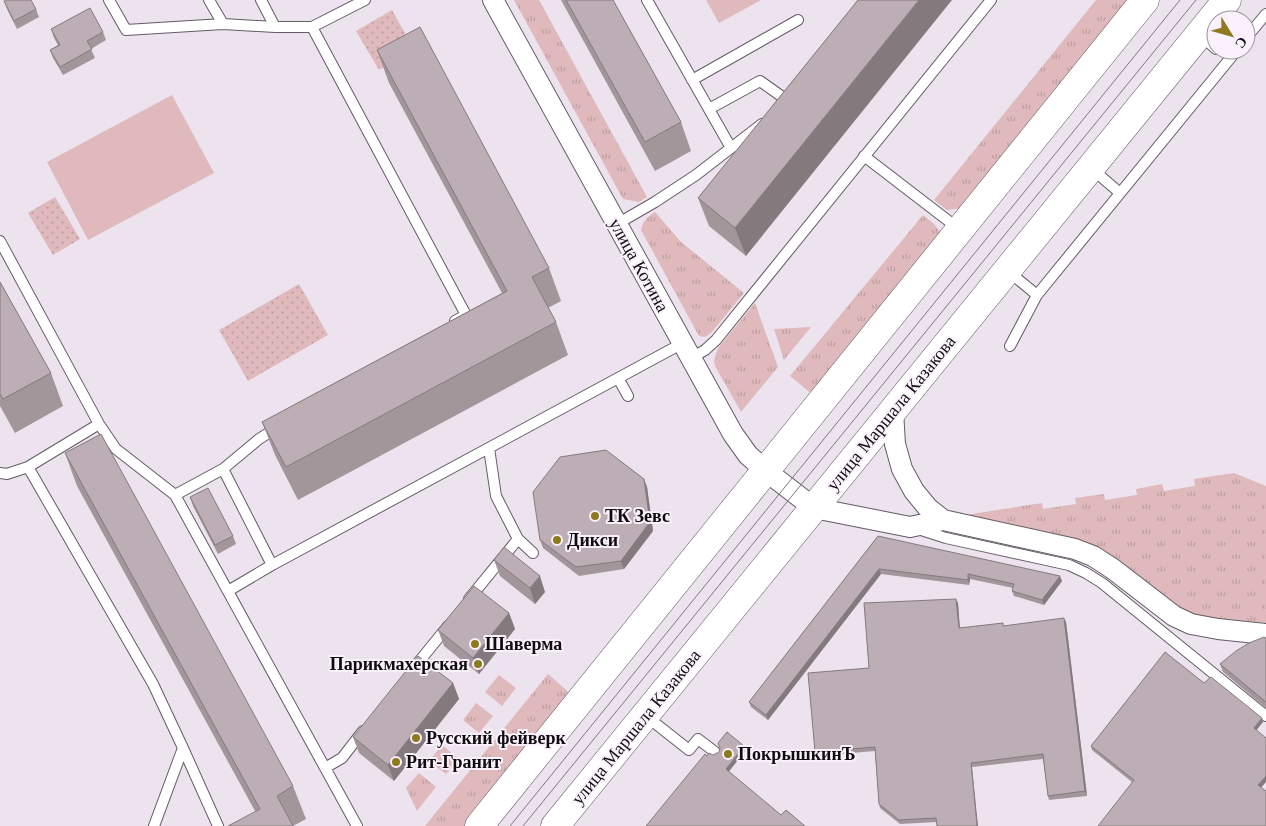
<svg xmlns="http://www.w3.org/2000/svg" width="1266" height="826" viewBox="0 0 1266 826" font-family="Georgia,serif">
<style>
.grass{fill:url(#grass-tufts)}
.park{fill:url(#park-dots)}
.pitch{fill:#dfb9bb}
.lines{fill:none;stroke-linecap:round;stroke-linejoin:round}
.lane-casing{stroke:#635b65;stroke-width:12}
.street-casing{stroke:#635b65;stroke-width:22}
.secondary-casing{stroke:#635b65;stroke-width:29}
.lane{stroke:#fff;stroke-width:10}
.street{stroke:#fff;stroke-width:20}
.secondary{stroke:#fff;stroke-width:28}
.tram{stroke:#7e777f;stroke-width:1}
.wall{fill:#a2969b}
.shaded-wall{fill:#847a7e}
.building{fill:#bcaeb4;stroke:#847a7e}
.poi-dot{fill:#8d7a1f;stroke:#faf1fc;stroke-width:2}
.labels{text-anchor:middle;stroke-width:4;stroke-linejoin:round;paint-order:stroke}
.street-label{font-size:18px;fill:#0f0c0f;stroke:#faf1fc}
.poi-label{font-size:18px;font-weight:bold;fill:#0f0c0f;stroke:#faf1fc;text-anchor:start}
</style>
<defs>
<pattern id="grass-tufts" width="24" height="20" patternUnits="userSpaceOnUse" patternTransform="scale(1.25)"><rect width="24" height="20" fill="#dfb9bb"/><path d="M3 7l-1-3M5 7V3M7 7l1-3M15 17l-1-3M17 17v-4M19 17l1-3" fill="none" stroke="#be9ea0"/></pattern>
<pattern id="park-dots" width="8" height="8" patternUnits="userSpaceOnUse" patternTransform="scale(1.25)"><rect width="8" height="8" fill="#dfb9bb"/><path d="M2 2h.1M6 6h.1" fill="none" stroke="#be9ea0" stroke-width="1.8" stroke-linecap="round"/></pattern>
</defs>
<rect width="100%" height="100%" fill="#ede3ef"/>
<path class="grass" d="M514 0H539L647 197 639 202 623 199Z
M1096 0H1134L965 208 947 210 934 200Z
M655 212 681 242 744 293 711 333 705 337 699 336 641 230C643 221 647 217 655 212Z
M923 215 933 223 943 235 813 395 790 376Z
M755 303 778 367 741 412 715 366 714 360 718 348Z
M811 327 784 360 774 329Z
M1234 473 1266 486V623L1205 617 1192 615 1181 609 1098 548 1080 540 959 516 1042 503 1043 509 1076 504 1075 498 1104 494 1105 500 1137 495 1136 489 1162 484 1164 491 1195 486 1194 479Z
M548 674 572 695 466 826H425Z
M499 675 516 688 502 706 485 692Z
M476 703 493 716 479 733 463 720Z
M442 745 459 759 446 774 429 761Z
M419 773 436 787 417 811 406 788Z"/>
<path class="park" d="M392 10 414 49 379 70 356 31Z
M55 197 80 239 53 255 28 213Z
M299 284 328 335 248 381 219 330Z"/>
<path class="pitch" d="M706 0H761L719 23Z
M172 95 214 173 88 240 47 162Z"/>
<g class="lines">
<g class="lane-casing">
<path id="lane" d="M109 0 126 30 223 24
M209 0 223 24 275 27H312L365 0
M261 0 275 27
M647 0 731 148
M312 27 466 315 455 321
M1200 35 1216 49
M1246 38 1266 14
M692 80 798 20
M709 109 760 81 788 101
M864 156 959 229
M1091 168 1120 193
M617 224 655 202 696 175 762 124
M0 241 99 424 116 449 175 495 357 826
M1008 271 1037 295
M1010 346 1037 295 1237 50
M691 358 705 350 716 340 991 0
M618 378 628 396
M489 448 496 496 518 539 533 553
M28 467 99 424
M223 469 272 565
M0 473 7 474 28 467 153 684 183 748 218 826
M175 495 223 469 259 439 278 427
M918 529 946 538 1069 565 1086 573 1102 583 1266 716
M228 591 272 565 683 343
M469 599 518 539
M413 669 448 626
M646 716 689 750 698 739 715 752
M325 768 342 758 363 731
M154 826 183 748"/>
</g>
<g class="street-casing">
<path id="street" d="M493 0 733 434 748 455 766 471 814 508 910 527 943 520
M893 411 895 444 902 469 914 491 928 508 943 520 1075 549 1093 556 1113 569 1174 616 1191 624 1218 629 1266 634"/>
</g>
<g class="secondary-casing">
<path id="secondary" d="M479 826 1145 0
M555 826 1227 0"/>
</g>
<use href="#lane" class="lane"/>
<use href="#street" class="street"/>
<use href="#secondary" class="secondary"/>
<path class="tram" d="M510 826 1180 0
M523 826 1196 0"/>
</g>
<path class="wall" d="M561 0H613L681 122 691 151 655 171Z
M858 0 746 256 709 226 698 198Z
M4 1 36 9 39 17 17 29 7 9Z
M51 29 103 32 106 40 91 49 95 58 63 75 53 58 50 50 58 45 54 38Z
M377 50 549 268 561 301 548 308 556 322 568 355 298 500 275 455 262 422 502 293 389 83Z
M0 282 51 373 63 406 15 433 0 406Z
M65 453 293 786 306 819 293 826 255 811 77 486Z
M647 487 653 531 624 569 579 576 543 548 540 540Z
M190 497 233 536 236 544 218 554 193 506Z
M878 536 1062 581 1044 605 1014 596 1012 591 1013 588 970 579 969 585 881 574 768 720 751 707 749 702Z
M494 560 545 592 535 604 500 576Z
M958 603 960 628 1066 622 1087 796 1049 800 1048 796 1043 759 972 767 937 822 900 824 880 808 879 804 875 751 816 756 815 752Z
M509 613 515 629 479 674 444 646 438 630Z
M1266 638V708L1223 672 1220 664Z
M453 683 459 699 394 781 359 753 353 737Z
M1262 718 1263 722 1132 782 1092 750 1091 746Z"/>
<path class="shaded-wall" d="M919 0H952L746 256 735 228Z
M644 479 647 487 653 531 624 569 621 561Z
M879 569 881 574 768 720 766 715Z
M968 574 970 579 969 585 968 580Z
M540 576 545 592 535 604 530 588Z
M1060 576 1062 581 1044 605 1042 600Z
M956 599 958 603 960 633 959 628Z
M509 613 515 629 479 674 473 658Z
M1064 618 1066 622 1087 796 1085 791Z
M453 683 459 699 394 781 388 765Z
M1262 718 1263 722 1255 732 1254 728Z
M744 746 746 750 727 774 726 769Z
M971 763 972 767 978 826H977Z
M1266 776V782L1260 789 1258 785Z"/>
<path class="building" d="M6 0H31L36 9 14 21 4 1Z
M566 0H613L681 122 645 142Z
M858 0H919L735 228 698 198Z
M90 8 103 32 87 41 92 49 60 67 50 50 60 45 51 29Z
M420 27 549 268 532 277 556 322 286 467 262 422 507 291 377 50Z
M0 282 51 373 3 399 0 394Z
M101 434 293 786 277 796 293 826H228L260 809 65 453Z
M606 450 644 479 650 522 621 561 576 567 540 540 533 492 560 457Z
M208 488 233 536 215 545 190 497Z
M878 536 1060 576 1042 600 1012 591 1014 584 968 574V580L879 569 766 715 749 702Z
M504 547 540 576 530 588 494 560Z
M474 586 509 613 473 658 438 630Z
M956 599 959 628 1003 623V626L1064 618 1085 791 1048 796 1043 754 971 763 977 826H937L936 818 899 820 879 804 875 747 815 752 808 673 869 668 864 603Z
M1264 637 1266 638V702L1220 664 1236 651 1249 643Z
M1165 652 1204 683 1211 677 1262 718 1254 728 1266 738V776L1258 785 1266 791V826H1098L1134 780 1091 746Z
M418 656 453 683 388 765 353 737Z
M727 732 744 746 726 769 781 815 786 810 805 826H646L705 754 707 756 709 753 713 755 719 752 720 748 718 743Z"/>
<g class="poi-dot">
<circle cx="595" cy="516" r="5"/>
<circle cx="557" cy="540" r="5"/>
<circle cx="475" cy="644" r="5"/>
<circle cx="478" cy="664" r="5"/>
<circle cx="416" cy="738" r="5"/>
<circle cx="728" cy="754" r="5"/>
<circle cx="396" cy="762" r="5"/>
</g>
<g class="labels">
<g class="street-label">
<text transform="translate(639 265) rotate(61)" y="6">улица Котина</text>
<text transform="translate(891 413) rotate(-51)" y="6">улица Маршала Казакова</text>
<text transform="translate(636 727) rotate(-51)" y="6">улица Маршала Казакова</text>
</g>
<g class="poi-label">
<text x="605" y="522">ТК Зевс</text>
<text x="567" y="546">Дикси</text>
<text x="485" y="650">Шаверма</text>
<text x="468" y="670" text-anchor="end">Парикмахерская</text>
<text x="426" y="744">Русский фейверк</text>
<text x="738" y="760">ПокрышкинЪ</text>
<text x="406" y="768">Рит-Гранит</text>
</g>
</g>
<g transform="translate(1231 35) rotate(127)"><circle r="24" fill="#faf1fc" stroke="#9c959d"/>
<path d="M0-4L9 19L0 12L-9 19Z" fill="#8d7a1f"/>
<text y="-8" font-size="14" font-weight="bold" text-anchor="middle" fill="#0f0c0f">С</text>
</g>
</svg>
